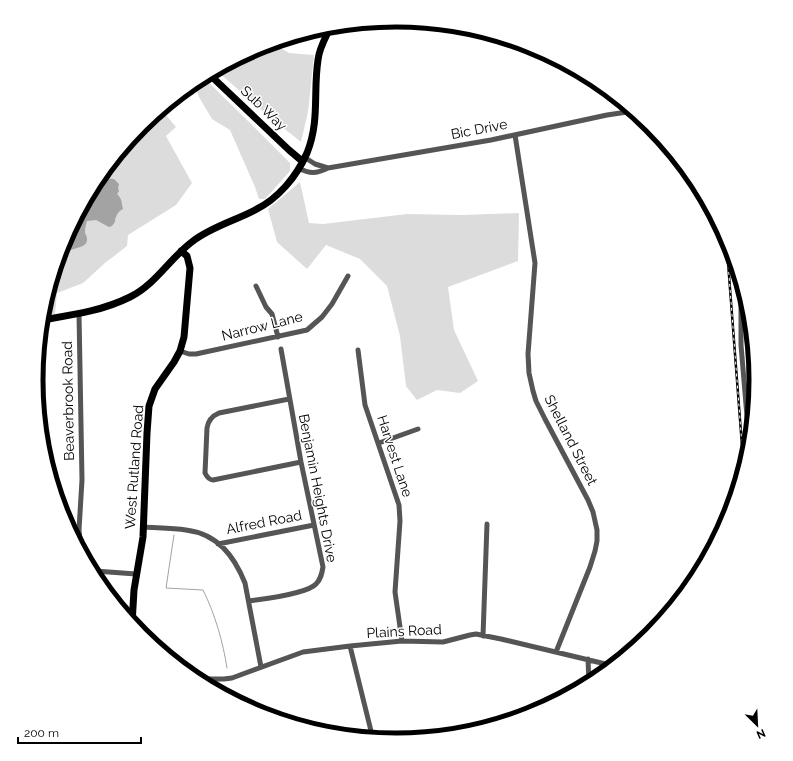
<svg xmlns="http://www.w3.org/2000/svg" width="793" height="761" viewBox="0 0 793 761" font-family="Raleway,sans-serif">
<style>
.green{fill:#dcdcdc}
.water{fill:#a3a3a3}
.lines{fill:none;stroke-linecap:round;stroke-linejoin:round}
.stream{stroke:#a3a3a3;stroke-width:1}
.minor{stroke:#555;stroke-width:5}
.major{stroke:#000;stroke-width:7}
.rail-casing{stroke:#000;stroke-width:2.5}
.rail{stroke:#fff;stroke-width:1;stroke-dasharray:3;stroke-linecap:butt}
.labels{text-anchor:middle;stroke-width:3;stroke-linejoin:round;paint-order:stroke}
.street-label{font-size:14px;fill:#000;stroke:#fff}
.rim{fill:none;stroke:#000;stroke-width:5}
</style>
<rect width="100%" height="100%" fill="#fff"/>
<path class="green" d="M272 43 289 53 314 55 308 112 301 142 266 114 216 70 259 47Z
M203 77 249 122 290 163V171L265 199H259L255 187 230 130 212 119 199 97 195 86 197 80Z
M161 109 176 127 166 136 192 183 176 205 128 235 127 246 105 263 83 283 57 293 55 314 42 315 43 310 64 242 97 180 142 125Z
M300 182 309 223 323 224 407 214 463 215 519 213 518 261 448 287 454 330 478 381 460 393 437 390 417 400 406 386 400 336 387 286 360 259 326 245 307 269 277 242 268 209Z"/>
<path class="water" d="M101 176 102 178 114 179 119 184 118 188 119 191 117 194C123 200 121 202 123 209 118 211 115 217 115 222L112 226 109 227 96 220 87 221C86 224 85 228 85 231 85 236 86 233 87 238 88 246 80 247 74 249 69 250 66 252 61 251L64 242 97 180Z"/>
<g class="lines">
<path class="stream" d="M66 522 72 521
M174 535 166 588 203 590C215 614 223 642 227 668
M215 686V690"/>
<path class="minor" d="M318 29 327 34
M515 135 535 263 528 354 529 373 533 391 536 401 545 419 588 500 593 512 597 530V541L595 551 590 567 556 652
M304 157 315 164 328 168
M298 168C310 174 316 174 328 168L491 140 607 115 634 111
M741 280V345L750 452
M256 286 266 307 272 314 278 337
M79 314 82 480 79 530 80 540 85 560
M358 350 365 405 399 505 400 521 395 592 402 641
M180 351 189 354H196L307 330 322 317 332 304 348 276
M289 399 219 413C212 416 208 421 207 428L205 473C207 477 209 480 213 480L301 462
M379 443 418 429
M143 527C157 528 172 528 186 530 218 534 234 556 245 583L261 667
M218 544 314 525
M91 570 95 571 136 574
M249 601C264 599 307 594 316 584 321 579 322 573 323 567L301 462 281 349
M483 636 487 524
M350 646 373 739
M588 659 589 684
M195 679H224L232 678 303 652 350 646 402 641 443 642 470 635 476 634 501 639 614 666"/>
<path class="major" d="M209 74 289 150 302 161
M42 320C72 315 102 311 130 297 155 285 170 258 193 241 211 227 234 221 255 210 278 199 297 176 307 153 320 121 313 92 318 60 319 48 326 37 331 26
M132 624 134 590 143 537 147 433 149 406 155 389 174 362 180 351 184 337 190 268 187 256 181 251"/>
<g class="rail-casing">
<path id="rail" d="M726 236 744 472"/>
</g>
<use href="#rail" class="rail"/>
</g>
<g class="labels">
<g class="street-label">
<text transform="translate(264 108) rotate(44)" y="5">Sub Way</text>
<text transform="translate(479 129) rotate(-11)" y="5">Bic Drive</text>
<text transform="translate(262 326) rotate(-14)" y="5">Narrow Lane</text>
<text transform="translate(68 401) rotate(-91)" y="5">Beaverbrook Road</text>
<text transform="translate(571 440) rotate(63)" y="5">Shelland Street</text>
<text transform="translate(395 456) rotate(72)" y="5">Harvest Lane</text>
<text transform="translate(134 467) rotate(-86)" y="5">West Rutland Road</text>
<text transform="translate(318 488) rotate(79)" y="5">Benjamin Heights Drive</text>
<text transform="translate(264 522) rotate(-11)" y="5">Alfred Road</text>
<text transform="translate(404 631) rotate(-3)" y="5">Plains Road</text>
</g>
</g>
<path d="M0 0H793V761H0ZM43 380a353 353 0 1 1 706 0a353 353 0 1 1-706 0Z" fill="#fff" fill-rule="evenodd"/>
<path class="rim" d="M43 380a353 353 0 1 1 706 0a353 353 0 1 1-706 0Z"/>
<g transform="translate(757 725) rotate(156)" stroke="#ffffff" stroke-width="3" paint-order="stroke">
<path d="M0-3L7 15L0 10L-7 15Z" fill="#000000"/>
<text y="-6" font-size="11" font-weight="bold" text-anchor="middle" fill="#000000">N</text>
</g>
<path d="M18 737v6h123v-6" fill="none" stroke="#000000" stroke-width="2"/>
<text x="24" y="737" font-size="12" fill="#000000" stroke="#ffffff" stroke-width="3" paint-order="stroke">200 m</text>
</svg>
